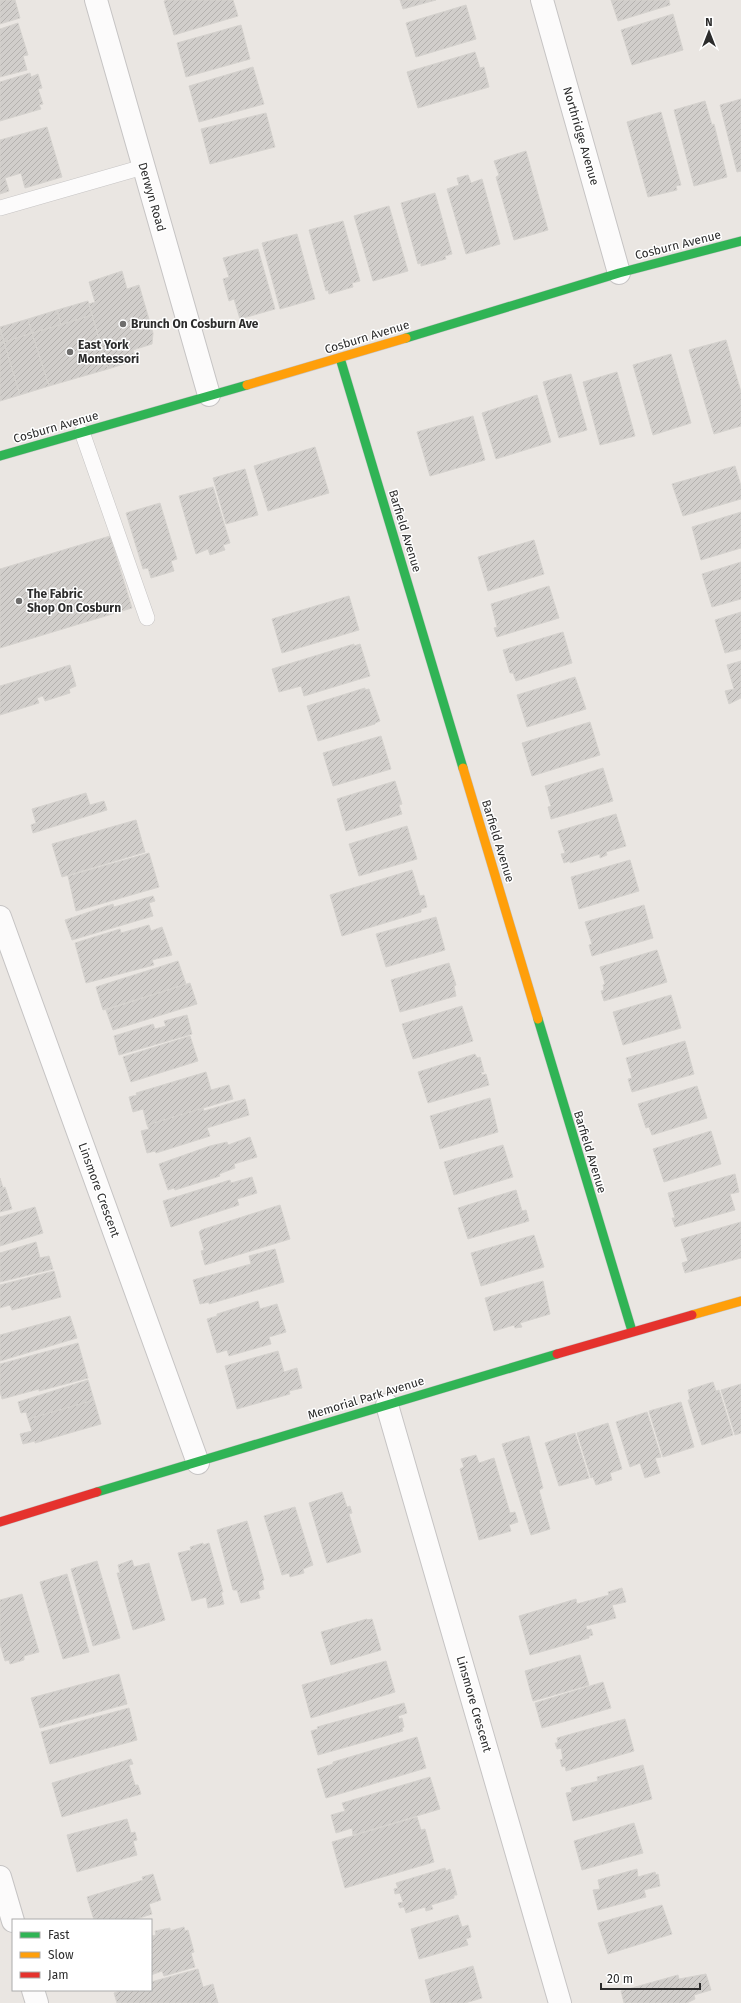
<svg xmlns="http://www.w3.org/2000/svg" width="741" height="2003" viewBox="0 0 741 2003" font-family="'Fira Sans',sans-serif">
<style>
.building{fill:url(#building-hatch);stroke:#d5d2ce}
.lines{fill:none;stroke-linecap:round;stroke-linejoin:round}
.lane-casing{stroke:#c6c4c4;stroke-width:16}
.street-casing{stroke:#c6c4c4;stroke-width:24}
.fast-casing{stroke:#c6c4c4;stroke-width:10}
.slow-casing{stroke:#c6c4c4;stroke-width:10}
.jam-casing{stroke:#c6c4c4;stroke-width:10}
.lane{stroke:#fcfbfb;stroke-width:15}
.street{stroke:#fcfbfb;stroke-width:22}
.fast{stroke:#30b455;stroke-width:9}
.slow{stroke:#ff9f0a;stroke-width:9}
.jam{stroke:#e5322d;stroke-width:9}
.poi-dot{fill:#6e6d6c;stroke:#fff;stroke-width:1.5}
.labels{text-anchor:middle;stroke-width:3;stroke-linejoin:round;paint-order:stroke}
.street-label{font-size:12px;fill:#2c2c2c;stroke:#fff}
.poi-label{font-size:12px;font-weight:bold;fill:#2c2c2c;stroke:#fff;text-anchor:start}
</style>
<defs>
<pattern id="building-hatch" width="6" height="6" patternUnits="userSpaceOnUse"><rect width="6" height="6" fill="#d1cecb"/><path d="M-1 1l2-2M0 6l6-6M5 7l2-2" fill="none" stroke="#b4b1ae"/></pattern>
</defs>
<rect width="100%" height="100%" fill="#eae6e2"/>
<path class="building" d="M0 0H15L20 18 0 24Z
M167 0H233L238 16 174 35 164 1Z
M400 0H436L403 9Z
M611 0H669L670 5 618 21Z
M466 5 476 39 416 57 406 23Z
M673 14 683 50 632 65 621 30Z
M18 23 28 55 23 56 27 70 0 77V29Z
M241 25 250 59 186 77 177 43Z
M475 52 480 68 484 67 489 87 418 108 407 72Z
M253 67 264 104 199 122 189 86Z
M30 73 31 77 38 74 42 88 38 89 43 104 39 105 41 109 0 121V82Z
M741 99V171L737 172 720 105Z
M705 101 712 125 714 124 727 177 694 186 674 110Z
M661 112 681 185 676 186 677 190 648 197 627 122Z
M266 113 275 147 210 164 201 129Z
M47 127 62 177 25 188 21 173 5 178 9 191 0 194V140Z
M526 151 548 230 514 240 496 177 499 175 494 161Z
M468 175 471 183 482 179 500 244 466 254 447 189 459 185 457 178Z
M435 193 452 254 445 256 446 259 421 266V263L418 264 401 203Z
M389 206 408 271 373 281 354 216Z
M343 221 360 281 352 283 353 287 329 294 328 290 326 291 309 230Z
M297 234 315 299 280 309 262 243Z
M258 249 275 309 240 319 234 299 229 301 223 279 229 277 223 258Z
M122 271 127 289 139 285 153 333 152 344 133 350 136 360 108 369 89 304 95 302 89 282Z
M88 301 92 315 61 325 57 310Z
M57 310 61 325 32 333 28 319Z
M92 315 108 369 49 386 32 333Z
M28 319 32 333 4 342 0 327Z
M0 328 4 342 0 343Z
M32 333 49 386 20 395 4 342Z
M726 340 741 392V426L714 434 689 350Z
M4 342 20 395 0 401V343Z
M671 354 691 423 653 435 633 365Z
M617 372 635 436 600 445 583 382Z
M571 374 587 430 559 438 543 382Z
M537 395 551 442 496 459 482 413Z
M473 416 485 460 430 476 417 432Z
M315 447 329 493 268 511 254 466Z
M735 466 741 486V499L683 516 672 484Z
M245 469 258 515 226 524 213 478Z
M213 487 230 543 223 545 225 550 210 555 208 549 196 554 179 496Z
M160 503 177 559 171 561 174 571 151 578 148 568 143 569 126 513Z
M741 512V548L701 560 692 527Z
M110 536 132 608 0 648V569Z
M534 540 544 574 488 591 478 557Z
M741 562V599L712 607 702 574Z
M549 586 559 618 497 637 494 628 497 627 491 604Z
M349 596 359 630 282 653 272 619Z
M741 612V649L725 653 715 620Z
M563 632 572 663 516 681 513 673H510L503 650Z
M354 644V646L360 644 370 676 304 696 301 686 279 692 272 669Z
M741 661V698L729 704 725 691 734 689 727 665Z
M70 665 76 686 69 689 70 693 45 701 43 696 37 698 39 703 0 715V686Z
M575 677 586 709 527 727 517 695Z
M365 688V690L369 689 380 721 375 723V724L318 741 307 706Z
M590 722 600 755 532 776 522 743Z
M381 736 391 769 333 786 323 753Z
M603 768 613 801 551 819 548 807 551 806 545 786Z
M395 781 402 804 399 805 402 814 346 831 337 799Z
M86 793 90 805 104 801 107 810 33 833 31 825 36 823 32 809Z
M616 814 626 846 606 852 607 855 600 858V854L570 863V861L564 863 561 854 565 853 558 831Z
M136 820 145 852 62 877 52 844Z
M407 826 417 859 359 876 349 844Z
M149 853 159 887 76 911 68 876Z
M630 860 639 891 579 909 571 877Z
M412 870 420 896 424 895 427 907 421 909V912L342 936 330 895Z
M153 896 155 901 149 903 153 916 72 940 65 920 113 904 114 907Z
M644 905 653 938 592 956 589 945 592 944 585 922Z
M436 917 445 950 386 967 376 934Z
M149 925 151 931 162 927 172 955 152 960 154 965 86 983 75 943 120 929 121 933Z
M657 950 667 982 604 1001 601 991 604 990 603 985 605 984 600 967Z
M178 961 186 984 103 1010 96 987Z
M449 963 456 985 454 986 456 996 400 1012 391 980Z
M190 983 197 1004 113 1030 106 1010Z
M671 995 681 1028 623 1045 613 1012Z
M462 1006 473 1041 413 1059 402 1024Z
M187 1015 192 1034 119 1055 114 1036 153 1024 155 1029 166 1026 164 1021Z
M190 1036 198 1061 131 1082 123 1057Z
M685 1041 694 1074 632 1092 628 1079 632 1078 626 1058Z
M475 1054 477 1058 480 1057 484 1072H481L482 1075 486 1074 489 1085 428 1103 418 1072Z
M206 1072 211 1090 229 1085 233 1099 147 1125 143 1109 133 1112 129 1097 137 1095 136 1093Z
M697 1086 707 1118 652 1135 649 1127 646 1128 638 1104Z
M490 1098 498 1132 440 1149 430 1116Z
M245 1099 249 1115 207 1128 210 1136 156 1153 155 1151 147 1153 141 1131 149 1129 147 1125 203 1108 204 1111Z
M711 1131 721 1164 664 1182 653 1149Z
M250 1137 257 1157 234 1164 235 1168 219 1174 220 1176 175 1190 174 1188 168 1190 159 1164 210 1146 227 1142 228 1145Z
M503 1145 513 1177 454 1195 444 1162Z
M735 1174 739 1192 730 1194 735 1210 675 1227 672 1218H675L668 1193Z
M252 1177 257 1193 237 1199 239 1205 171 1227 163 1201 230 1180 231 1183Z
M0 1178 3 1188 5 1187 12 1209 0 1212Z
M516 1190 522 1211 526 1210 529 1221 468 1239 458 1208Z
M280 1205 290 1239 205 1265 201 1251 204 1250 199 1232 201 1230Z
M35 1207 43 1233 0 1246V1217Z
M741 1222V1258L685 1273 682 1263 688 1261 681 1239Z
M534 1235 544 1267 481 1286 471 1253Z
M36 1242 40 1258 49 1256 53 1269 0 1282V1253Z
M275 1249 284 1282 209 1304V1302L200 1304 193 1280 251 1264 249 1256Z
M54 1271 61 1297 12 1310 10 1305 0 1308V1285Z
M543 1281 550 1314 520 1323 522 1327 515 1328 514 1325 494 1331 485 1298Z
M258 1301 260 1309 277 1304 286 1332 269 1337 271 1344 229 1356 227 1350 217 1353 207 1319 217 1316V1314Z
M70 1316 77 1338 0 1361V1335Z
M78 1343 88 1378 39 1391V1389L2 1399 0 1391V1364Z
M278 1351 284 1372 297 1368 302 1388 289 1391 290 1394 237 1409 225 1366Z
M88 1380 94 1400 28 1419 26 1412 21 1413 18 1402Z
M713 1382 716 1391 719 1390 733 1435 702 1445 688 1400H690L688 1390Z
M741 1384V1433L735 1435 721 1390Z
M94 1400 101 1424 35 1443V1441L23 1444 20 1434 32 1431 28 1419Z
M681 1402 694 1447 663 1457 649 1411Z
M647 1412 661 1457 655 1458 660 1473 645 1478 640 1463 630 1467 616 1422Z
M608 1423 622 1469 610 1473 612 1480 596 1485 593 1477 591 1478 577 1433Z
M575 1433 589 1478 559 1486 545 1443Z
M529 1436 543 1488 539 1490 550 1529 531 1535 502 1444Z
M476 1455 479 1463 494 1458 510 1513 515 1512 518 1522 509 1525 511 1531 479 1540 460 1469 464 1467 461 1459Z
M342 1492 347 1507 350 1506 352 1513 349 1514 361 1552 327 1563 309 1503Z
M295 1507 313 1565 303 1569 304 1573 290 1577 289 1573 282 1575 264 1516Z
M247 1521 264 1580 262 1581 264 1589 258 1591 260 1598 241 1603 237 1590H233L217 1530Z
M203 1543V1545L209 1543 223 1592H221L224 1604 208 1608 206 1597 192 1601 178 1553 191 1550 190 1547Z
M132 1560 134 1567 149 1563 165 1620 133 1630 117 1573H120L118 1565Z
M97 1561 120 1638 93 1646 71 1569Z
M67 1574 89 1652 63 1659 40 1582Z
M622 1588 626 1602 612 1605 616 1618 586 1626 587 1630 591 1629 593 1635 589 1636V1638L530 1655 519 1616 576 1599 577 1604 609 1595 608 1592Z
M22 1594 39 1652 24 1656V1660L10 1664 9 1660 5 1661 0 1644V1600Z
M367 1619V1620L372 1619 381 1650 331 1665 321 1632Z
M580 1655 589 1685 533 1701 525 1671Z
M386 1661 395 1692 311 1718 302 1685Z
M119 1674 127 1704 40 1728 31 1698Z
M603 1682 611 1708 542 1728 535 1703Z
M404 1703 407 1713 398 1716 399 1719 402 1718 404 1727 402 1728 403 1731 318 1755 311 1731 318 1729 317 1727Z
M129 1708 137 1740 50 1764 41 1732Z
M625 1719 634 1751 566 1771 565 1766 562 1767 560 1760 563 1759 561 1748 557 1749 555 1743H558L557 1738Z
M417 1737 426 1768 326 1798 317 1769 333 1764V1762Z
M131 1759 133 1764 129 1765 135 1785H138L141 1794 62 1817 52 1783Z
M643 1765 652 1799 573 1821 566 1793 572 1792 571 1788 598 1781 597 1777Z
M430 1777 440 1809 353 1835 352 1828 336 1833 331 1815 345 1811 342 1803Z
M417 1817 421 1830 425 1829 434 1862 345 1888 332 1842Z
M127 1819 131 1833 135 1832 137 1840 133 1841 137 1855 77 1872 67 1835Z
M634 1823 643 1853 582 1870 574 1841Z
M445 1868 446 1871 450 1869 457 1895H454V1898L431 1905 433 1909 426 1911 425 1907 406 1913 404 1907 400 1908 398 1903 403 1902 400 1893 395 1894 394 1889 398 1888 396 1883Z
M637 1869 638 1877 655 1872 656 1875 658 1874 660 1886 644 1890 646 1897 598 1910 593 1890 600 1889 598 1880Z
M153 1874 161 1900 149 1904 152 1914 133 1920H94L87 1897 143 1880 142 1877Z
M662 1905 672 1934 608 1954 598 1923Z
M458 1915 462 1927 468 1925 471 1937 466 1939 468 1945 419 1959 411 1929Z
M184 1927 185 1931 188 1930 194 1952 191 1953 195 1967 164 1976 162 1971 151 1975V1936L156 1935 155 1931 170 1928V1931Z
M473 1966 482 1998 465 2003H431L425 1980Z
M198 1969 203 1987 213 1984 218 2003H117L114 1993 123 1990H151V1982Z
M706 1974 711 1990 694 1995 695 1999 687 2003H624L621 1991 678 1975 679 1979Z"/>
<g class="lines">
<g class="lane-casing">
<path id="lane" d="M0 208 143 167
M82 432 147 618"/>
</g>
<g class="street-casing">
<path id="street" d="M96 0 209 395
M542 0 619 273
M0 917 198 1463
M387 1405 560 2003
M0 1877 13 1921
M33 1990 37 2003"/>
</g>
<g class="fast-casing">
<path id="fast" d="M406 338 619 273 741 241
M340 358 463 768
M0 456 247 385
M538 1019 632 1331
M97 1492 557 1354"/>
</g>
<g class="slow-casing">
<path id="slow" d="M247 385 406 338
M463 768 538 1019
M692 1315 741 1301"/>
</g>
<g class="jam-casing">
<path id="jam" d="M557 1354 692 1315
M0 1522 97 1492"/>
</g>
<use href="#lane" class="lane"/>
<use href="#street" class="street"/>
<use href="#fast" class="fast"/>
<use href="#slow" class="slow"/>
<use href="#jam" class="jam"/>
</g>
<g class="poi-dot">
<circle cx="123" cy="324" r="4"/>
<circle cx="70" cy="352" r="4"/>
<circle cx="19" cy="601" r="4"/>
</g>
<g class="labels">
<g class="street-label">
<text transform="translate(581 136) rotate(74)" y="4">Northridge Avenue</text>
<text transform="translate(152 197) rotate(74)" y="4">Derwyn Road</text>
<text transform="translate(678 245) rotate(-14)" y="4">Cosburn Avenue</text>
<text transform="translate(367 337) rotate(-17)" y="4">Cosburn Avenue</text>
<text transform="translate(56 427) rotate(-16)" y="4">Cosburn Avenue</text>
<text transform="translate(405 531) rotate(73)" y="4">Barfield Avenue</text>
<text transform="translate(498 841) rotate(73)" y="4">Barfield Avenue</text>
<text transform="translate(590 1152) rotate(73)" y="4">Barfield Avenue</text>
<text transform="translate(99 1190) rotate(70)" y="4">Linsmore Crescent</text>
<text transform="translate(366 1398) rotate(-17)" y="4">Memorial Park Avenue</text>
<text transform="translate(474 1704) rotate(74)" y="4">Linsmore Crescent</text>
</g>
<g class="poi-label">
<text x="131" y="328">Brunch On Cosburn Ave</text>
<text x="78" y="349">East York<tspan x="78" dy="14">Montessori</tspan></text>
<text x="27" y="598">The Fabric<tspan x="27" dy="14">Shop On Cosburn</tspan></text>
</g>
</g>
<rect x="12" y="1919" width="140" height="72" fill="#ffffff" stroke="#ababab"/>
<rect x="20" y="1932" width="20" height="6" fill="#30b455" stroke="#ababab"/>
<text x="48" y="1939" font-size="12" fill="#2c2c2c">Fast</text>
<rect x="20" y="1952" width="20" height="6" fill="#ff9f0a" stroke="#ababab"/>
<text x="48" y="1959" font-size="12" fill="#2c2c2c">Slow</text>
<rect x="20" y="1972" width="20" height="6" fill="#e5322d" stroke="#ababab"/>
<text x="48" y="1979" font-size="12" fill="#2c2c2c">Jam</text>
<g transform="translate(709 32)" stroke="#ffffff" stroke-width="3" paint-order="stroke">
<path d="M0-3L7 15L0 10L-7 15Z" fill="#2c2c2c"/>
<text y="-6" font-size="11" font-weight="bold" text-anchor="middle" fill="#2c2c2c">N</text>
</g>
<path d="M601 1983v6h99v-6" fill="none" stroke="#2c2c2c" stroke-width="2"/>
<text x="607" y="1983" font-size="12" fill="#2c2c2c" stroke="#ffffff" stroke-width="3" paint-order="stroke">20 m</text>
</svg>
